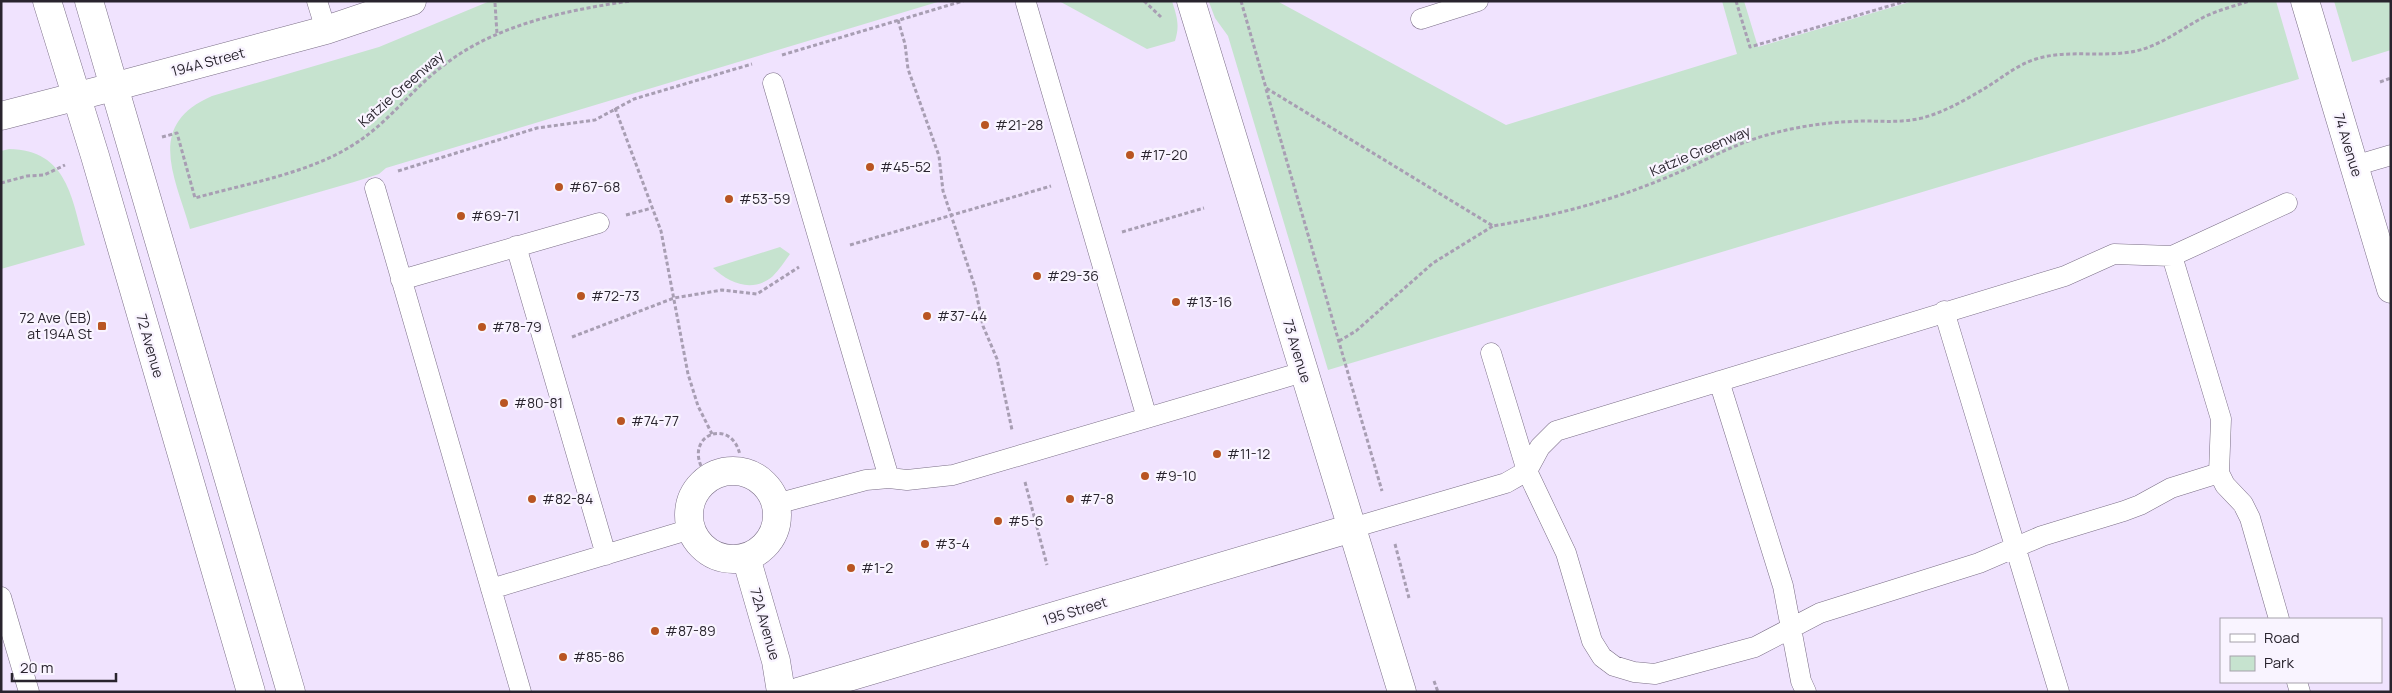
<svg xmlns="http://www.w3.org/2000/svg" width="2392" height="693" viewBox="0 0 2392 693" font-family="Manrope,sans-serif">
<style>
.green{fill:#c6e3cf}
.lines{fill:none;stroke-linecap:round;stroke-linejoin:round}
.service-casing{stroke:#7a6e86;stroke-width:21}
.minor-casing{stroke:#7a6e86;stroke-width:29}
.tertiary-casing{stroke:#7a6e86;stroke-width:29}
.secondary-casing{stroke:#7a6e86;stroke-width:29}
.path{stroke:#a89eb3;stroke-width:3;stroke-dasharray:4 2.5;stroke-linecap:butt}
.service{stroke:#fff;stroke-width:20}
.minor{stroke:#fff;stroke-width:28}
.tertiary{stroke:#fff;stroke-width:28}
.secondary{stroke:#fff;stroke-width:28}
.poi-dot{fill:#b95522;stroke:#f9f4ff;stroke-width:2}
.labels{text-anchor:middle;stroke-width:4.5;stroke-linejoin:round;paint-order:stroke}
.street-label{font-size:14px;fill:#29242e;stroke:#f9f4ff}
.poi-label{font-size:14px;fill:#29242e;stroke:#f9f4ff;text-anchor:start}
</style>
<rect width="100%" height="100%" fill="#f0e3fe"/>
<path class="green" d="M490 1H941L386 168 379 174 354 182 190 229C175 176 145 125 212 96L379 47Z
M1059 1H1172C1177 17 1180 25 1175 41L1147 49Z
M1214 1H1277L1506 125 1737 54 1722 1H1744L1758 47 1913 1H2276L2299 79 1328 370 1228 36 1215 18 1209 2Z
M2334 1H2391V50L2352 62Z
M9 149C68 150 72 199 85 245L1 269V151Z
M780 247 790 254C785 261 779 270 773 276 753 293 730 284 713 268Z"/>
<g class="lines">
<g class="service-casing">
<path id="service" d="M317 1 326 30
M1026 3 1147 418
M1421 19 1478 1
M773 83 889 478
M2354 166 2391 155
M375 188 521 692
M516 246 606 555
M2172 256 2221 419 2219 473 2225 485 2243 504 2250 518 2279 619
M401 280 599 223
M1944 311 2059 692
M1491 353 1527 471 1566 553 1592 641 1602 657 1614 666 1634 672 1655 674 1755 647 1820 613 1979 563 2042 536 2124 511 2140 505 2171 488 2219 473
M1719 381 1783 586 1801 681 1806 692
M776 504 866 480 889 478 907 480 953 475 1303 372
M1352 528 1506 483 1527 471 1540 447 1556 431 2065 276 2114 254 2172 256 2287 203
M491 589 691 529
M1 597 29 692
M2297 682 2300 692"/>
</g>
<g class="minor-casing">
<path id="minor" d="M1191 1 1402 692
M2305 1 2391 289
M113 87 326 30 412 1
M689 515a44 44 0 1 1 88 0a44 44 0 1 1-88 0Z
M746 557 776 661 781 692
M798 692 1352 528"/>
</g>
<g class="tertiary-casing">
<path id="tertiary" d="M1 116 113 87"/>
</g>
<g class="secondary-casing">
<path id="secondary" d="M47 1 95 156 251 692
M89 1 291 692"/>
</g>
<path class="path" d="M1144 1 1161 17
M1241 1 1266 88 1493 226C1553 216 1607 202 1663 179 1698 165 1730 145 1767 135 1798 126 1829 122 1862 121 1883 121 1901 123 1922 118 1945 112 1967 99 1987 87 2003 77 2017 65 2036 59 2068 49 2103 58 2136 51 2162 45 2181 29 2204 17 2218 10 2235 6 2249 1
M1736 1 1750 47 1906 1
M495 3 497 34
M898 20 905 44 908 69 939 156 943 191 975 287 983 326 997 359 1012 430
M782 55 963 1
M2380 82 2391 78
M1266 89 1382 491
M615 108 661 231 688 374 698 406 712 434
M162 137 177 133 195 198C248 183 307 174 353 145 390 122 413 87 448 62 499 24 568 10 630 1
M398 171 537 128 595 120 634 99 752 64
M1 183 27 176 44 175 65 165
M626 215 652 208
M1122 232 1204 208
M850 245 1051 186
M572 337 674 298 722 290 757 294 799 267
M1339 341 1356 331 1433 263 1493 226
M701 466C687 433 732 418 740 455
M1025 482 1047 565
M1395 544 1409 598
M1434 681 1438 692"/>
<use href="#service" class="service"/>
<use href="#minor" class="minor"/>
<use href="#tertiary" class="tertiary"/>
<use href="#secondary" class="secondary"/>
</g>
<g class="poi-dot">
<circle cx="985" cy="125" r="5"/>
<circle cx="1130" cy="155" r="5"/>
<circle cx="870" cy="167" r="5"/>
<circle cx="559" cy="187" r="5"/>
<circle cx="729" cy="199" r="5"/>
<circle cx="461" cy="216" r="5"/>
<circle cx="1037" cy="276" r="5"/>
<circle cx="581" cy="296" r="5"/>
<circle cx="1176" cy="302" r="5"/>
<circle cx="927" cy="316" r="5"/>
<rect x="97" y="321" width="10" height="10" rx="2.5"/>
<circle cx="482" cy="327" r="5"/>
<circle cx="504" cy="403" r="5"/>
<circle cx="621" cy="421" r="5"/>
<circle cx="1217" cy="454" r="5"/>
<circle cx="1145" cy="476" r="5"/>
<circle cx="532" cy="499" r="5"/>
<circle cx="1070" cy="499" r="5"/>
<circle cx="998" cy="521" r="5"/>
<circle cx="925" cy="544" r="5"/>
<circle cx="851" cy="568" r="5"/>
<circle cx="655" cy="631" r="5"/>
<circle cx="563" cy="657" r="5"/>
</g>
<g class="labels">
<g class="street-label">
<text transform="translate(208 62) rotate(-15)" y="5">194A Street</text>
<text transform="translate(401 89) rotate(-41)" y="5">Katzie Greenway</text>
<text transform="translate(2348 145) rotate(73)" y="5">74 Avenue</text>
<text transform="translate(1700 151) rotate(-23)" y="5">Katzie Greenway</text>
<text transform="translate(150 346) rotate(74)" y="5">72 Avenue</text>
<text transform="translate(1297 351) rotate(73)" y="5">73 Avenue</text>
<text transform="translate(1075 611) rotate(-17)" y="5">195 Street</text>
<text transform="translate(765 624) rotate(74)" y="5">72A Avenue</text>
</g>
<g class="poi-label">
<text x="995" y="130">#21-28</text>
<text x="1140" y="160">#17-20</text>
<text x="880" y="172">#45-52</text>
<text x="569" y="192">#67-68</text>
<text x="739" y="204">#53-59</text>
<text x="471" y="221">#69-71</text>
<text x="1047" y="281">#29-36</text>
<text x="591" y="301">#72-73</text>
<text x="1186" y="307">#13-16</text>
<text x="937" y="321">#37-44</text>
<text x="92" y="323" text-anchor="end">72 Ave (EB)<tspan x="92" dy="16">at 194A St</tspan></text>
<text x="492" y="332">#78-79</text>
<text x="514" y="408">#80-81</text>
<text x="631" y="426">#74-77</text>
<text x="1227" y="459">#11-12</text>
<text x="1155" y="481">#9-10</text>
<text x="542" y="504">#82-84</text>
<text x="1080" y="504">#7-8</text>
<text x="1008" y="526">#5-6</text>
<text x="935" y="549">#3-4</text>
<text x="861" y="573">#1-2</text>
<text x="665" y="636">#87-89</text>
<text x="573" y="662">#85-86</text>
</g>
</g>
<rect width="2392" height="693" fill="none" stroke="#29242e" stroke-width="5"/>
<rect x="2220" y="618" width="162" height="65" fill="#f9f4ff" stroke="#a6a1ab"/>
<rect x="2230" y="634" width="25" height="8" fill="#ffffff" stroke="#a6a1ab"/>
<text x="2264" y="643" font-size="15" fill="#29242e">Road</text>
<rect x="2230" y="656" width="25" height="15" fill="#c6e3cf" stroke="#a6a1ab"/>
<text x="2264" y="668" font-size="15" fill="#29242e">Park</text>
<path d="M12 673v8h104v-8" fill="none" stroke="#29242e" stroke-width="2.5"/>
<text x="20" y="673" font-size="15" fill="#29242e" stroke="#f9f4ff" stroke-width="4" paint-order="stroke">20 m</text>
</svg>
